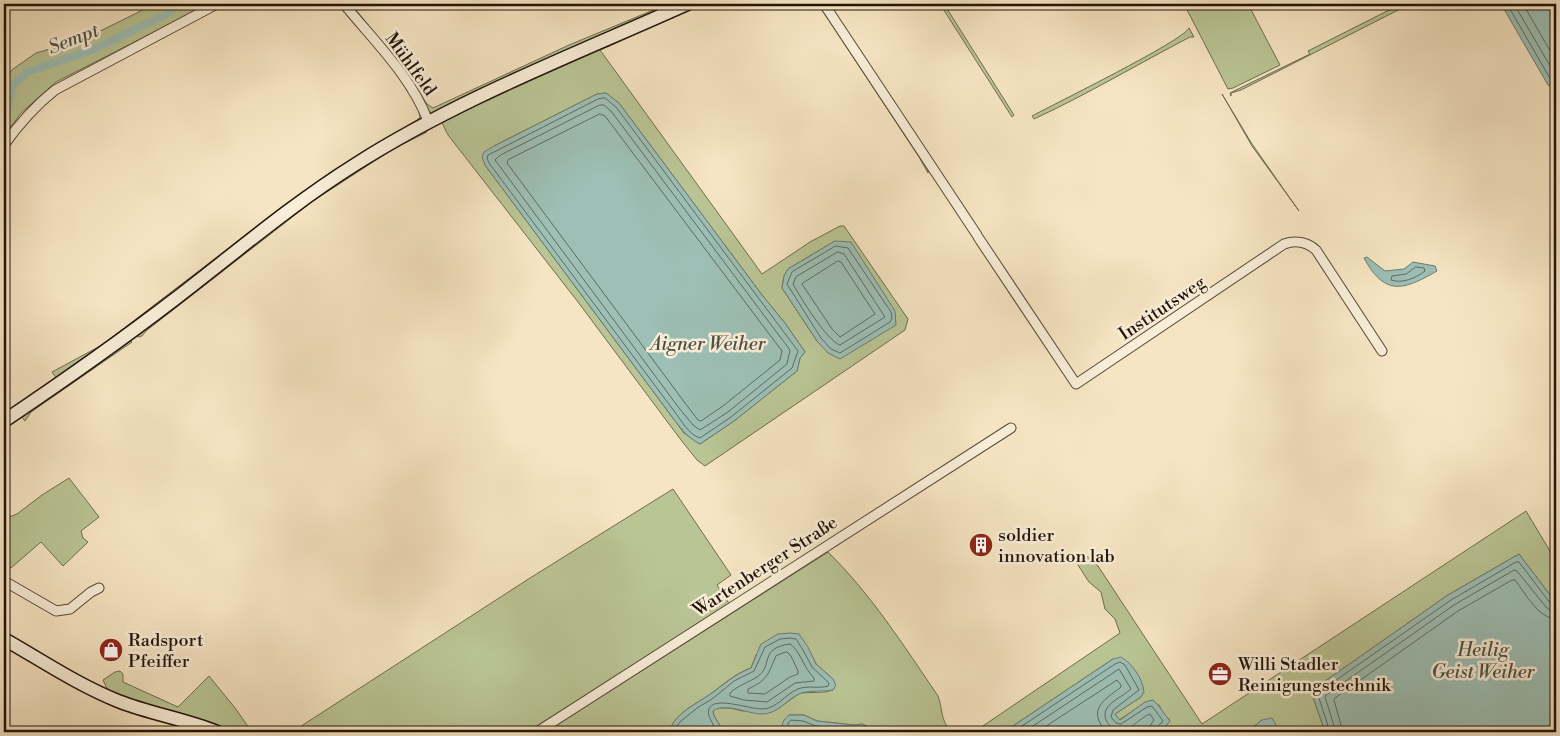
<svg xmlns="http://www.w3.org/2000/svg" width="1560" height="736" viewBox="0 0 1560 736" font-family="'Libre Bodoni',serif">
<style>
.green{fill:#bac595;stroke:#6e6c50;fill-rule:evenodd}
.water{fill:#9dbfb5;stroke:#6b7b71}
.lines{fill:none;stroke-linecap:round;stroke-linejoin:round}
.shore{stroke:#5f6a60;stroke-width:1}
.canal{stroke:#9dbfb5;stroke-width:8}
.street-casing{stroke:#564838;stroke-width:11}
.secondary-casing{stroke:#21140a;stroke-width:15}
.street{stroke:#f9eed8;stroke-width:9}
.secondary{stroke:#f9eed8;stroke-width:12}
.labels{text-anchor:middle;stroke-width:5;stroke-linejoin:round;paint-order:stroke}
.street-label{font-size:18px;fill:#21140a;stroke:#f9eed8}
.poi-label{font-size:18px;fill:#21140a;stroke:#f9eed8;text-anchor:start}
.water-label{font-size:19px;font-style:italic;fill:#4c5046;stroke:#f9eed8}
</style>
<rect width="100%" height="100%" fill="#f6e5c3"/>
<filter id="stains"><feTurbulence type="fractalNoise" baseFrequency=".004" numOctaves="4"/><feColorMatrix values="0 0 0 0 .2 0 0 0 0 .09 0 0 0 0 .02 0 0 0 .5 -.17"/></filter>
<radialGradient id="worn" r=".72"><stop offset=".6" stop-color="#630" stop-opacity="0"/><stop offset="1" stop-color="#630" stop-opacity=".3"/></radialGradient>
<path class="green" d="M155 4H209L56 82 21 113 4 136V79L13 69 36 53 82 40Z
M338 4H341L404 79 422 117 421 121 109 344 69 368 57 379 52 372 102 345 273 214 331 172 417 120 420 117C417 89 358 26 338 4Z
M346 4H351L404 69 427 104 433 108 569 45 668 4H678L432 115Z
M697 4H705L600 50 762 274 810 242 840 226H844L908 319 905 330 705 466 697 460 681 440 578 302 448 135 441 121 564 63ZM606 93 619 103 762 295 785 323 805 352 800 358 797 371 734 421 700 444 684 433 485 165 494 146 597 94ZM835 241 817 341 782 288 784 276 788 269Z
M818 4H820L922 158 928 170V173L919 157Z
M940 4H944L1014 115 1012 117Z
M1184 4H1248L1280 65 1233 88 1228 89Z
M1401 4H1410L1241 90 1231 93V96L1230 93 1310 54 1308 51Z
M1189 28 1194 37H1190C1138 64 1088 94 1034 119L1032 116C1054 104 1183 41 1189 28Z
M1222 94 1252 144 1299 211 1252 146Z
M421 132H427L393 149 313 201 146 331 142 336 138 337 135 336 320 192Z
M130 340 132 342 31 412 25 421 20 415Z
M69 478 99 517 81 531 83 538 88 542 63 566 41 542 12 567 4 570V514L9 517 17 514 42 495Z
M673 489 731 575 717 585 730 605 529 732H292L530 578Z
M1526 511 1556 561V603L1519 554 1448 595 1311 691 1325 732H1280L1279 729 1262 720 1247 732H1157L1165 727 1170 720 1163 713 1159 705 1145 703 1119 720 1115 714 1141 697 1113 659 1004 732H974L1120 633 1115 619 1105 609 1101 592 1089 582 1074 559 1078 555 1084 554 1098 566 1202 724Z
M828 552C871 594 904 646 938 696 943 710 940 719 951 732H874L872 729 862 724 854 725 817 721 804 715H789L782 726 783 732H720L721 727 714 716 713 711 717 708H730L742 711 779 708 800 693 825 692 833 690V679L816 664 812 656 756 655 751 668C734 674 723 685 709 695 696 704 678 712 671 727L674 732H548L549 730 580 710Z
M120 671 123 674V682L178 707 209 676 235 708 252 732H228L109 693 103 680 115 672Z"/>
<path class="water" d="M1501 4H1556V88L1548 85Z
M606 93 619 103 762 295 785 323 805 352 800 358 797 371 734 421 700 444C687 438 679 426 670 414L485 165 482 157 484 152 494 146 597 94Z
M835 241 851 242 895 311 896 325 840 359 828 353 817 341 782 288 784 276 788 269Z
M1367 257 1385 271 1404 269 1413 262 1435 266 1437 271C1404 290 1385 297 1364 258Z
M1519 554 1556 603V732H1325L1311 691 1448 595Z
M790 633 799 634 808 647 816 664 833 679 836 685 833 690C823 692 806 690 799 694 786 700 778 714 762 714 748 714 725 702 713 711L714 716 721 727 720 732H674L671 727C678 712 696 704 709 695 724 685 733 675 751 668L761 644 778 634Z
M1121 657C1132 663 1143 679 1144 692L1141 697 1115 714 1120 720 1145 702 1153 700C1160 706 1164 714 1170 721L1165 727 1157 732H1004L1113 659Z
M789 715H804L817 721 854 725 862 724 872 729 874 732H783C781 724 783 720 789 715Z
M1272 718 1280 732H1247L1262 720Z"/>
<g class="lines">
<path class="shore" d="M1507 4 1551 80 1556 82
M1514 4 1556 76
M1523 4 1556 61
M605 98 616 107 798 351 792 368 731 417 700 438C689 435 681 420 674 411L489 163 487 158 488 155 496 151 598 99Z
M600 105H604L611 111 790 350 787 364 728 412 700 430 693 425 679 408 495 160 499 156Z
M600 114 605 116 782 351 780 360 723 406 701 421 698 420 685 403 507 163 508 160Z
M836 246 848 248 891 312 892 318 890 322 840 353 831 349 821 338 787 284 792 272Z
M838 252 844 254 885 317 840 345C827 341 800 297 793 284L796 277Z
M838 261 841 262 875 314 840 337 832 329 802 284Z
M1416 267 1424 268 1425 271C1416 278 1402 284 1391 280L1392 276 1406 274Z
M790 644C800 650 803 667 814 678V681L795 683 767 702 744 700 730 696V693C739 685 747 683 757 677 774 666 758 648 790 644Z
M787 652 791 656 798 671V674L790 677 765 694 748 693V689C768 680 768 674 776 656Z
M678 732 677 726 680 722 697 708 712 699 734 681 754 671 765 647 780 639 790 638 796 639 803 650 812 667 829 683 828 686C819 689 807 685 798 689 785 694 777 709 762 709 750 709 717 697 710 707 704 715 716 724 715 732
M788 732V723L791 720 803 721 816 726 854 730 861 729 868 732
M1013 732 1115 664 1120 662 1125 665 1139 690 1113 710 1111 717 1116 723 1121 724 1147 707 1152 706 1163 721 1156 728 1155 732
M1024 732 1119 669 1131 689C1120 699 1094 707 1110 726 1113 730 1118 732 1124 730 1134 727 1141 717 1150 714L1154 720 1149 727V732
M1037 732 1117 680 1121 685V687C1103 701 1087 709 1106 732
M1330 732 1318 695 1319 692 1451 600 1516 562H1519L1550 603 1556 605
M1336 732 1325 697 1326 695 1454 605 1514 570 1517 571 1546 607 1551 611H1556
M1343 732 1334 700 1335 698 1458 611 1512 580H1515C1526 594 1538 618 1556 619"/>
<path class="canal" d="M4 121 13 85 27 72 92 50 165 15 179 4"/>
<g class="street-casing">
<path id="street" d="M344 4C374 41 411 76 428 121
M824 4 977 235
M4 145C19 124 35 106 55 90L217 4
M978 237 1076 384 1284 244C1295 240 1307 242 1316 250L1382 351
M4 581 56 611 70 609 91 592 99 588
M537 732 1011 428"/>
</g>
<g class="secondary-casing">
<path id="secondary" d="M4 421C62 382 119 342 175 299 235 253 292 204 356 164 460 98 576 54 687 4
M4 639C41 660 78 685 118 701 151 714 185 719 217 732"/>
</g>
<use href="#street" class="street"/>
<use href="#secondary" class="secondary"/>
</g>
<defs>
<g id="building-disc" transform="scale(1.25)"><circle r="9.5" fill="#8f2418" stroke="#f9eed8"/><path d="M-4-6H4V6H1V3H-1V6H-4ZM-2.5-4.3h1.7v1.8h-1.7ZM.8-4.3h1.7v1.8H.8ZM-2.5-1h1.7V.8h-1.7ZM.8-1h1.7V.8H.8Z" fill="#fff"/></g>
<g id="shop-disc" transform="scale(1.25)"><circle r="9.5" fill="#8f2418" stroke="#f9eed8"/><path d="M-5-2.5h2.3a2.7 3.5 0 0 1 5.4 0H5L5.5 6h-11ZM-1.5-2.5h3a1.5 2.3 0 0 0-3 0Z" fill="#fff"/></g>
<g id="office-disc" transform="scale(1.25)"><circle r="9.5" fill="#8f2418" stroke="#f9eed8"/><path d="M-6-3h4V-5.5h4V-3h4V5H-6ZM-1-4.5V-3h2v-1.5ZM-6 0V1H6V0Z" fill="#fff"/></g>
</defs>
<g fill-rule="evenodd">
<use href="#building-disc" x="981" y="545"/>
<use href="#shop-disc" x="111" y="650"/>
<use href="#office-disc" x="1220" y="674"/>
</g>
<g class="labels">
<g class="street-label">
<text transform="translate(411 64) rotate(54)" y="6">Mühlfeld</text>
<text transform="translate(1162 308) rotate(-34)" y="6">Institutsweg</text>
<text transform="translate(765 566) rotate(-33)" y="6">Wartenberger Straße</text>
</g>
<g class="poi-label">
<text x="998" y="541">soldier<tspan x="998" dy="21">innovation lab</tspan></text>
<text x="128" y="646">Radsport<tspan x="128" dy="21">Pfeiffer</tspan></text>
<text x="1238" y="670">Willi Stadler<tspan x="1238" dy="21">Reinigungstechnik</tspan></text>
</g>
<g class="water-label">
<text transform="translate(73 38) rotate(-21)" y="7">Sempt</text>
<text x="708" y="350">Aigner Weiher</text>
<text x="1483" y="656">Heilig<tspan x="1483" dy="22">Geist Weiher</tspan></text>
</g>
</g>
<rect width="1560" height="736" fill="none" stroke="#f6e5c3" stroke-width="20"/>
<rect x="5" y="5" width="1550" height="726" fill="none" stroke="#21140a" stroke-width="2.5"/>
<rect x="10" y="10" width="1540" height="716" fill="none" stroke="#21140a"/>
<rect width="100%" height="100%" filter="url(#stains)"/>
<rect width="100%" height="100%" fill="url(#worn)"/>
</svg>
